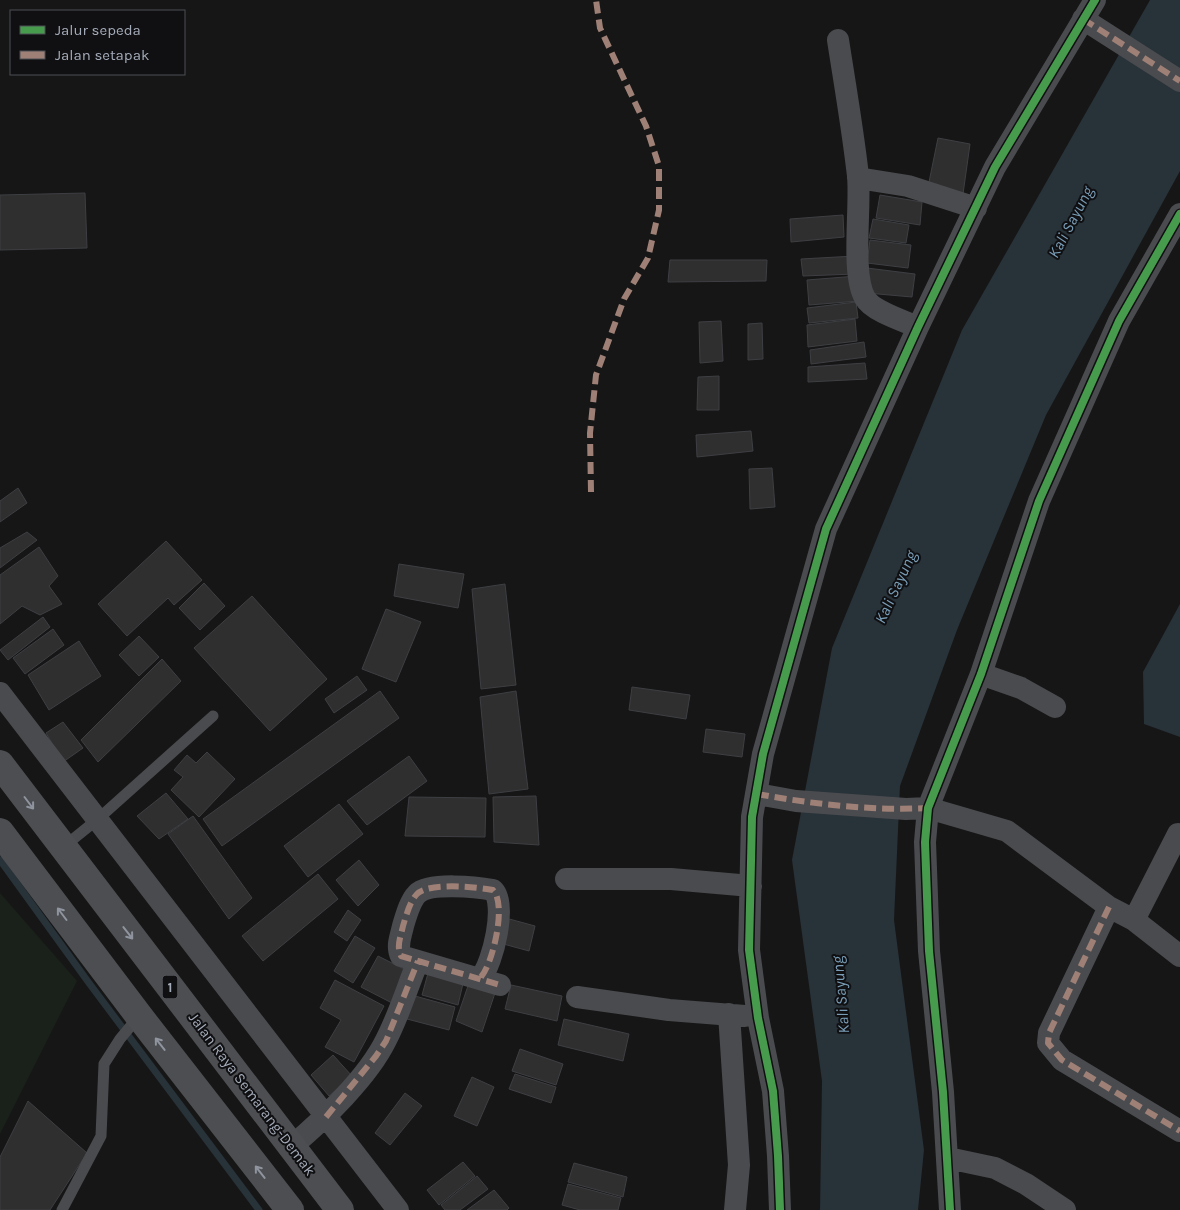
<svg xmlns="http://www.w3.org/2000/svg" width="1180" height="1210" viewBox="0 0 1180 1210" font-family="Karla,sans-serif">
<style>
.green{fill:#19211a}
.water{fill:#283239}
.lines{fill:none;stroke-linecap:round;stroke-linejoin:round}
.stream{stroke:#283239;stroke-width:7}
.building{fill:#2f2f30;stroke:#3e3f43}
.service{stroke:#4a4b4f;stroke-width:11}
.minor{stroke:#4a4b4f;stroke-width:22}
.trunk{stroke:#4c4e51;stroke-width:28}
.quiet{stroke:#9e8076;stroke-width:6;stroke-dasharray:12 6;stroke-linecap:butt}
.cycleway-casing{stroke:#101012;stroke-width:11}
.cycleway{stroke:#469c4c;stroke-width:8}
.oneway{stroke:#8f949f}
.labels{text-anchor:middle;stroke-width:4;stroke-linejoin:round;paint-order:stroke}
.shield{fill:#101012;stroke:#787d87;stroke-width:1}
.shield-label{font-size:14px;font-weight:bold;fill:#a5acb9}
.street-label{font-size:15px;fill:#a5acb9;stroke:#101012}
.water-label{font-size:16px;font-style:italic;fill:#799db7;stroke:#101012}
</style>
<rect width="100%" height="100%" fill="#161616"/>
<path class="green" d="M0 893 77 981 0 1134Z"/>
<path class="water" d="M1150 0H1180V171L1046 415 957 630 900 786 894 920 924 1150 918 1210H820L822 1081 792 860 832 648 962 330Z
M1180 604V737L1144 724 1143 672Z"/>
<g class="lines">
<path class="stream" d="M0 860 89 983 259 1210"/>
</g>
<path class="building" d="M938 138 970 144 963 194 928 187Z
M85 193 87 248 0 250V195Z
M880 195 922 202 920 225 876 218Z
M843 215 844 237 791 242 790 219Z
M873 219 909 225 906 243 869 238Z
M870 240 911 245 908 268 867 263Z
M855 256V274L803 276 801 259Z
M670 260H767L766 281 668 282Z
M867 268 915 274 912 297 867 293Z
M857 276 859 301 809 305 807 280Z
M856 302 858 318 809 323 807 308Z
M855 319 857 341 808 347 807 325Z
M721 321 723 361 700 363 699 322Z
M762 323 763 359 748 360V324Z
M864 342 866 357 811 364 810 350Z
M865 363 867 379 808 382V367Z
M719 376V410H697L698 377Z
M751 431 753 451 697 457 696 435Z
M772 468 775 507 750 509 749 469Z
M18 488 27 503 0 522V501Z
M27 532 37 540 0 568V548Z
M166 541 202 580 174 605 168 598 127 636 98 604Z
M39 547 58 576 49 586 62 604 40 615 22 606 0 624V575Z
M399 564 464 574 458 608 394 596Z
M204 583 225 606 200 630 179 608Z
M505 584 516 685 481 689 472 589Z
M252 596 327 679 270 731 194 648Z
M386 609 421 622 396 682 362 669Z
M43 617 50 627 8 660 0 650Z
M53 629 64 645 25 674 13 658Z
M139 636 159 657 139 676 119 655Z
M79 641 101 676 49 710 28 675Z
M162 659 181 681 98 762 81 740Z
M357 676 367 690 334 713 325 699Z
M632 687 690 695 686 719 629 710Z
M380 691 399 718 222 846 203 819Z
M516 691 528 789 489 794 480 697Z
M63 722 83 748 63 762 46 733Z
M706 729 745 734 742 757 703 752Z
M207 752 235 779 199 817 171 790 183 777 174 770 187 755 196 763Z
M409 756 427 781 367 825 347 801Z
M166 793 188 819 159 839 137 816Z
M536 796 539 845 494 842 493 797Z
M409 797 486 798 485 837 405 836Z
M339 804 363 834 308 877 284 846Z
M193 816 252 898 229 919 168 834Z
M359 860 379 885 358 906 336 880Z
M318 874 338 899 263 961 242 936Z
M348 910 361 920 347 941 334 932Z
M502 917 535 926 529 951 496 942Z
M355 936 375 948 353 983 334 971Z
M378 956 408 971 392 1003 361 987Z
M430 966 465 975 458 1005 422 995Z
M471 977 497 987 482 1032 456 1021Z
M335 980 384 1006 354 1062 325 1047 341 1020 320 1008Z
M511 985 562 996 557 1021 505 1009Z
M415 996 455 1007 449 1030 407 1019Z
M564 1019 629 1034 623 1061 558 1045Z
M520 1049 563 1064 556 1085 512 1071Z
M333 1055 352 1076 329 1096 311 1075Z
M515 1074 556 1087 551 1103 509 1089Z
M472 1077 494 1087 477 1126 454 1116Z
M405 1093 422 1106 390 1145 375 1133Z
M28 1101 87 1153 50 1210H0V1157Z
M463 1162 475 1176 439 1205 427 1190Z
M574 1163 627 1177 623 1197 568 1182Z
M477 1176 488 1189 460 1210H445L441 1205Z
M568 1184 621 1198 618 1210H580L562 1205Z
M494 1190 509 1208 507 1210H467Z"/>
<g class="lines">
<path class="service" d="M62 848 98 819 213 716
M62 1210 101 1136 104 1064 120 1039 139 1016"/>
<path class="minor" d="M1083 19 1180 81
M838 40C845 85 853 131 858 176 861 207 851 274 865 298 872 311 904 321 918 327
M858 178 908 186 976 208
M981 674 1021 688 1055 707
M0 693 398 1210
M757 794 796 801 906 809 928 808 1007 831 1109 907 1134 920 1180 956
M566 879H671L751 886
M1109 907 1049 1033 1048 1043 1062 1060 1180 1131
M1134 920 1178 834
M481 977C493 963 507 904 493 890 477 887 429 882 417 894 410 901 406 916 403 926 401 936 396 946 401 956L500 985
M577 997 669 1010 745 1016
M729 1014 739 1165 735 1210
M292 1146C323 1120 368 1077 386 1040 399 1015 407 988 418 961
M948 1158 995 1168 1026 1184 1065 1210
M780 1210 778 1156 773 1091 758 1018 749 950 752 817 763 754 826 529 918 327 995 167 1095 0
M950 1210 943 1092 929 951 925 842 928 808 981 674 1039 501 1119 321 1180 214"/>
<path class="trunk" d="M0 764 340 1210
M0 832 139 1016 290 1210"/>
<path class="quiet" d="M1083 19 1180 81
M591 492 590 433 596 375 624 299 648 258 659 210V166L646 126 600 28 596 0
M757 794C812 804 872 811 928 808
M1109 907 1049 1033 1048 1043 1062 1060 1180 1131
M481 977C493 963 507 904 493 890 477 887 429 882 417 894 410 901 406 916 403 926 401 936 396 946 401 956L500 985
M326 1117 376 1056 386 1041 418 961"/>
<g class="cycleway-casing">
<path id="cycleway" d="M780 1210 778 1156 773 1091 758 1018 749 950 752 817 763 754 826 529 918 327 995 167 1095 0
M950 1210 943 1092 929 951 925 842 928 808 981 674 1039 501 1119 321 1180 214"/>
</g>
<use href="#cycleway" class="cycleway"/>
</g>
<defs><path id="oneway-shaft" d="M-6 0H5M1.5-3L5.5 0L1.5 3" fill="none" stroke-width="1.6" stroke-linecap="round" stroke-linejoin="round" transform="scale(1.25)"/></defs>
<g class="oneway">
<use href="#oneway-shaft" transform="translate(29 803) rotate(53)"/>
<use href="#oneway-shaft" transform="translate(62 914) rotate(-127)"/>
<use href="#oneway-shaft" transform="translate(128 933) rotate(52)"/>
<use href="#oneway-shaft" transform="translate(160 1044) rotate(-128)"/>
<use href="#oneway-shaft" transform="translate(260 1172) rotate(-128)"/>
</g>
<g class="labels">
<rect class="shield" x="162.5" y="975.5" width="15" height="23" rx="4"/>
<g class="shield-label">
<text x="170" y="992">1</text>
</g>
<g class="street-label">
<text transform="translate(252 1094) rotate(53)" y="5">Jalan Raya Semarang-Demak</text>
</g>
<g class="water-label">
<text transform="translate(1070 222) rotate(-62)" y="6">Kali Sayung</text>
<text transform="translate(895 587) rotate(-65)" y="6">Kali Sayung</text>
<text transform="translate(840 995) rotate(-95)" y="6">Kali Sayung</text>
</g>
</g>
<rect x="10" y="10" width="175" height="65" fill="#101012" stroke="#4c4e55"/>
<rect x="20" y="26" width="25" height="8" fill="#469c4c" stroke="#4c4e55"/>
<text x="55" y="35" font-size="15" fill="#a5acb9">Jalur sepeda</text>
<rect x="20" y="51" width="25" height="8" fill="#9e8076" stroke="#4c4e55"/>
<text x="55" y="60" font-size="15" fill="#a5acb9">Jalan setapak</text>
</svg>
